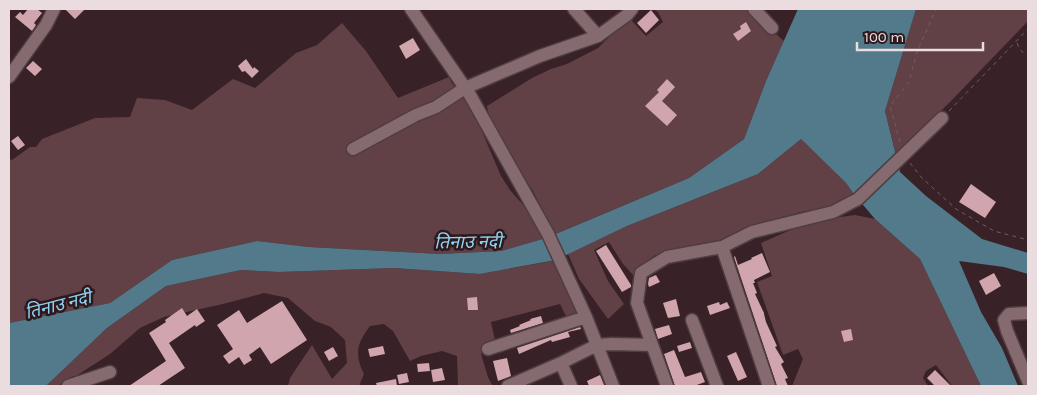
<svg xmlns="http://www.w3.org/2000/svg" width="1037" height="395" viewBox="0 0 1037 395" font-family="Karla,'Noto Sans Devanagari',sans-serif">
<style>
.green{fill:#614046}
.water{fill:#527a8b}
.building{fill:#d0a5ad}
.lines{fill:none;stroke-linecap:round;stroke-linejoin:round}
.minor-casing{stroke:#4f3d42;stroke-width:15}
.path{stroke:#725e62;stroke-width:1;stroke-dasharray:4 4;stroke-linecap:butt}
.minor{stroke:#856b70;stroke-width:12}
.labels{text-anchor:middle;stroke-width:5;stroke-linejoin:round;paint-order:stroke}
.water-label{font-size:18px;font-style:italic;fill:#8ed5f3;stroke:#2d191d}
</style>
<rect width="100%" height="100%" fill="#382227"/>
<path class="green" d="M653 9H747L784 41 766 81 744 139 689 178 555 234 533 191 504 147 489 119 487 106 532 78 551 69 567 64 598 48 613 33 631 20 646 36 663 22 658 12Z
M916 9H1028V21L950 102 896 155 885 111Z
M342 23 366 51 398 98 449 77 451 82 472 108 501 176 510 190 532 215 546 238 501 251 440 254 309 247 257 241 172 260 110 303 9 323V159L12 160 30 147H36L42 139 95 118 130 117 137 98 165 100 192 110 233 79 255 88 296 53 317 45Z
M801 139 846 183 853 193 836 206 801 212 760 223 719 243 655 255 636 270 634 276 623 264 609 242 594 250 608 281 624 304 608 319 579 279 568 254 627 226 758 174Z
M855 215 875 219 920 259 981 386H952L936 365 926 371 923 378 928 386H792L803 359 798 349 783 355 757 282 772 276 761 243 811 221Z
M557 260 564 286 580 312 567 318 560 304 491 322 495 340 481 354 488 377 492 385 489 386H458L457 356 442 351 421 356 410 361 393 331 384 324 370 326C357 343 354 354 364 374L359 386H288L290 378 312 345 332 379 347 363 345 340 331 327 315 321 288 298 264 293 223 304 164 317 140 328 110 354 76 376H73L58 386H46L107 328 166 286 241 270 279 272 394 268 480 274Z"/>
<path class="water" d="M798 9H916L885 111 900 172 926 196 982 239 1028 253V274L1004 267 959 261 981 312 1002 348 1018 386H981L920 259 875 219 853 193 846 183 801 139 758 174 627 226 556 260 480 274 394 268 279 272 241 270 166 286 107 328 46 386H9V323L110 303 172 260 257 241 309 247 440 254 501 251 546 238 689 178 744 139 766 81Z"/>
<path class="building" d="M28 9H37L42 13 34 23 36 25 32 31 15 17 20 12 23 15Z
M65 9H85L75 19Z
M651 10 659 20 646 33 637 23Z
M746 22 751 31 738 41 733 34 741 29 740 26Z
M413 38 420 50 406 59 399 46Z
M246 59 253 69 254 67 259 71 252 78 245 71 242 72 238 66Z
M33 61 42 69 35 76 26 68Z
M667 79 675 87 662 101 677 115 667 126 645 106 659 92 657 90Z
M18 136 25 145 18 150 11 141Z
M971 184 996 202 985 218 959 202Z
M606 245 631 285V287L622 292 596 251Z
M762 253 770 272 754 280 755 283H753L757 293 755 294 764 313V314L766 322 777 346 775 347 784 362 781 364 788 378 785 379 788 386H777L734 257 735 256 738 265 752 259 751 258Z
M994 273 1001 286 986 295 979 281Z
M656 275 660 282 649 287 648 284 649 278Z
M477 297 478 310H468L467 298Z
M676 299 680 316 668 318 663 303Z
M282 301 307 340 271 364 260 347 249 355 252 360 244 365 239 357 229 364 223 356 233 349 217 325 239 310 247 323Z
M719 302 720 305 727 302 730 308 710 315 707 306Z
M182 308 187 316 197 309 205 321 196 327 195 325 169 343 185 368 158 386H129L166 361 149 333 166 322 165 320Z
M541 316 543 323 511 333 510 330 520 326 519 325 531 320 530 319Z
M669 325 672 334 658 339 655 329Z
M580 327 581 329 568 332 570 337 552 342 551 340 519 354 517 348Z
M851 329 853 340 844 342 841 331Z
M690 342 692 348 679 352 677 346Z
M383 346 385 354 370 357 368 349Z
M333 347 338 356 329 361 324 352Z
M674 350 685 377 701 372 705 382 694 386H675L664 354Z
M736 352 747 377 738 381 727 356Z
M507 358 511 376 498 381 493 361Z
M429 363 430 371 418 372 417 364Z
M442 368 445 380 433 382 431 370Z
M935 370 951 386H935L927 378Z
M407 373 409 382 399 384 397 375Z
M600 375 604 385 601 386H589L587 381Z
M396 379 397 386H377L376 383Z"/>
<g class="lines">
<g class="minor-casing">
<path id="minor" d="M411 9 470 95 548 234 586 317 488 349
M754 9 772 28
M598 36 627 15 632 9
M9 77 46 25 54 9
M353 149 416 115 436 107 465 88 540 56 598 36 574 9
M1028 313 1009 314 1004 320 1007 331 1028 381
M586 317 613 386
M692 320 717 386
M561 363 571 386
M68 386 110 372
M508 386 561 363 597 345 612 344 652 345
M667 386 637 303 641 273 667 257 722 247
M769 386 722 247 752 232 833 212 858 199 942 118"/>
</g>
<path class="path" d="M1017 43 1020 50 1028 56
M949 111 1028 29
M900 142 890 106 909 82 917 52 936 9
M910 163 922 178 956 209 994 231 1028 240"/>
<use href="#minor" class="minor"/>
</g>
<g class="labels">
<g class="water-label">
<text transform="translate(468 242) rotate(-1)" y="6">तिनाउ नदी</text>
<text transform="translate(58 305) rotate(-14)" y="6">तिनाउ नदी</text>
</g>
</g>
<rect width="1037" height="395" fill="none" stroke="#ebdddf" stroke-width="20"/>
<path d="M857 42v8h126v-8" fill="none" stroke="#ebdddf" stroke-width="2.5"/>
<text x="864" y="42" font-size="15" fill="#ebdddf" stroke="#2d191d" stroke-width="4" paint-order="stroke">100 m</text>
</svg>
